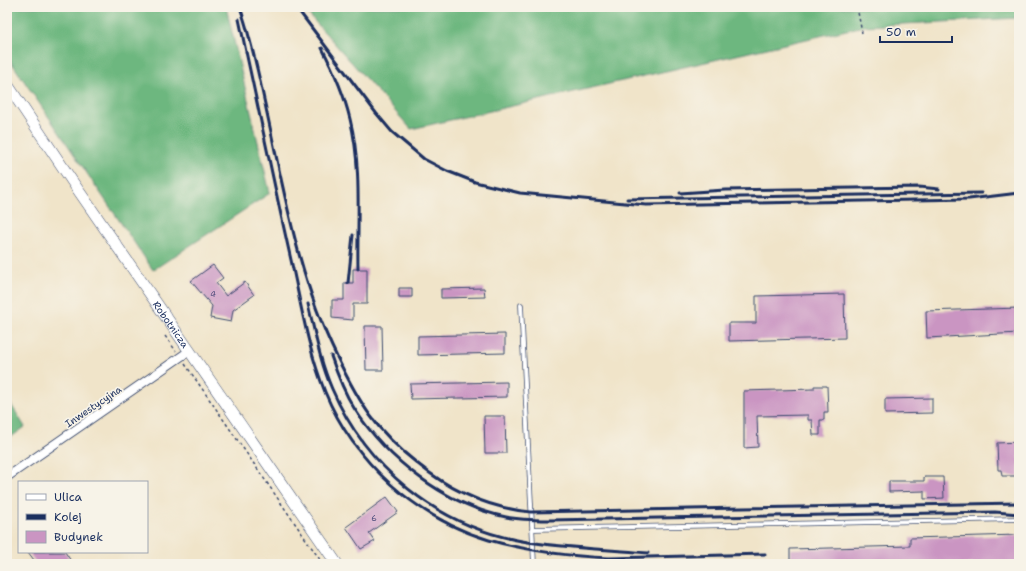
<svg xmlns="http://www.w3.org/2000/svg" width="1026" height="571" viewBox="0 0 1026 571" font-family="'Shantell Sans',sans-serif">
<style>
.forest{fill:#6db77f;stroke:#44736e}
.building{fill:#ca95c2}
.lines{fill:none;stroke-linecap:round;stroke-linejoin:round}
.lane-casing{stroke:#3b4a6e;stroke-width:5.5}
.street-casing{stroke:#3b4a6e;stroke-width:10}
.secondary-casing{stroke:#3b4a6e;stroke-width:12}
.path{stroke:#3b4a6e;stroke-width:1.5;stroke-dasharray:3 3;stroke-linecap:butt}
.lane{stroke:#fff;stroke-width:4}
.street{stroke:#fff;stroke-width:8}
.secondary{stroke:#fff;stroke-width:11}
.rail{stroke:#1b2f5e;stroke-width:3}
.labels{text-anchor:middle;stroke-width:3.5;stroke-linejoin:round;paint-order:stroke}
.number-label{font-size:8px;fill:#474877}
.street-label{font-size:10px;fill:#1b2f5e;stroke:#f7f3e8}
</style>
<rect width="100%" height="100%" fill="#f7f3e8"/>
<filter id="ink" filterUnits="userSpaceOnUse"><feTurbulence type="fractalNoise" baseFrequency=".025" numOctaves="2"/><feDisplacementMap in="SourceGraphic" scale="8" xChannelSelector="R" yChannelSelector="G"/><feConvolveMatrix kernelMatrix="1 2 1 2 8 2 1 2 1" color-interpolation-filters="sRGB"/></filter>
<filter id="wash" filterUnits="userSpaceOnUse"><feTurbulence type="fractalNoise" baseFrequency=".012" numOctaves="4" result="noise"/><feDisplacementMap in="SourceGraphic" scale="16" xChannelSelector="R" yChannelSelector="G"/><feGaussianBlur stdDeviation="0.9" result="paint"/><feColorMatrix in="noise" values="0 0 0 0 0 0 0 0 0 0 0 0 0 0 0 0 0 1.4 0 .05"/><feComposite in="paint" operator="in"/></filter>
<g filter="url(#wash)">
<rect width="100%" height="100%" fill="#f0e4c9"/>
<path class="forest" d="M7 7H226L270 193 153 270 7 56Z
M302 7H1019V18L864 26 411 129Z
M7 398 25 427 7 440Z"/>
<g id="blocks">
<path class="building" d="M213 265 223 278 216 283 226 296 245 282 254 295 233 310 231 322 210 318 212 306 191 281Z
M353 269H367V304H353V320L332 318V300H344V283H353Z
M399 288H412V297H399Z
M484 288 485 297 441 298V289Z
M844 294 845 338 729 341V323H756V296Z
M1019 308V333L927 338 926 311Z
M365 326H382L383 370H366Z
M505 334V353L418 355V336Z
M507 382V397L411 399 410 384Z
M814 386H827L828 412H824V420H820V435H813L812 420H808V415L757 416 758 447 744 448V391L814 389Z
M932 398V413L885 414V399Z
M484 416H505L506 453H485Z
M1019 442V476H1002L1001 470H998L997 443Z
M924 477H943L944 498 924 499V491L889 492V481H924Z
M387 497 398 512 369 533 375 541 361 549 346 527Z
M1019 535V564H790V549L910 546V538Z
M28 552H65L73 564H37Z"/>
</g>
</g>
<g filter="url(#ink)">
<use href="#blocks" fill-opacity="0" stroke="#3b4a6e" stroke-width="1"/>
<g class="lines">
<g class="lane-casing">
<path id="lane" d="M521 305 534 564
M532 529 1019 519"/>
</g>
<g class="street-casing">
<path id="street" d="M7 477 189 351"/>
</g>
<g class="secondary-casing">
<g id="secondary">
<path id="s1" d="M7 84 74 184 337 564"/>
</g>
</g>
<path class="path" d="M857 7 862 33
M165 336 176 351
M185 364 323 564"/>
<use href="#lane" class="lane"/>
<use href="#street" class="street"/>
<use href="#secondary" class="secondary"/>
<path class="rail" d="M240 7C251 39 258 71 265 104 284 190 298 278 337 357 360 404 376 431 418 464 451 491 488 508 531 512L1019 503
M296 7 376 113 392 132 424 159 447 171 475 182 520 193 646 205 969 199 1019 193
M239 19C256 100 273 180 291 260 301 304 308 350 325 392 354 462 416 518 489 540 527 551 569 556 609 558L765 554
M322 48C334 71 344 94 350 119 362 167 357 219 358 269
M680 193 725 190 919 187 939 189
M627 199 981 193
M348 283 353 235
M308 304C315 333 320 362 332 389 366 467 437 526 522 541 563 548 606 549 648 553
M331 356C337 374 344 392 354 408 387 460 446 505 506 517 520 520 534 520 549 520L995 512 1019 514"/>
</g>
</g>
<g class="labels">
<g class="number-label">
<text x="213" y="297">4</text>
<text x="374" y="521">6</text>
</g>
<g class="street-label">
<text dy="4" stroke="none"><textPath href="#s1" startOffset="291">Robotnicza</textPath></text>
<text transform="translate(93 406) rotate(-34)" y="4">Inwestycyjna</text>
</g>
</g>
<rect width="1026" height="571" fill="none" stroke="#f7f3e8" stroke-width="24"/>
<rect x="18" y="481" width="130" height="72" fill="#f7f3e8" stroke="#9fa5b1"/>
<rect x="26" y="494" width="20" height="6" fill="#ffffff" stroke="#9fa5b1"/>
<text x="54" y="501" font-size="12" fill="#1b2f5e">Ulica</text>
<rect x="26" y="514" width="20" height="6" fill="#1b2f5e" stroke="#9fa5b1"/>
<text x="54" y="521" font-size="12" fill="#1b2f5e">Kolej</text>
<rect x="26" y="531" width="20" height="12" fill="#ca95c2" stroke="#9fa5b1"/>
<text x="54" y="541" font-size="12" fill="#1b2f5e">Budynek</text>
<path d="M880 36v6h72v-6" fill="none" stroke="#1b2f5e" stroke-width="2"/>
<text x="886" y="36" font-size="12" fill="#1b2f5e" stroke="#f7f3e8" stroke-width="3" paint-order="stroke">50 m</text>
</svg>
